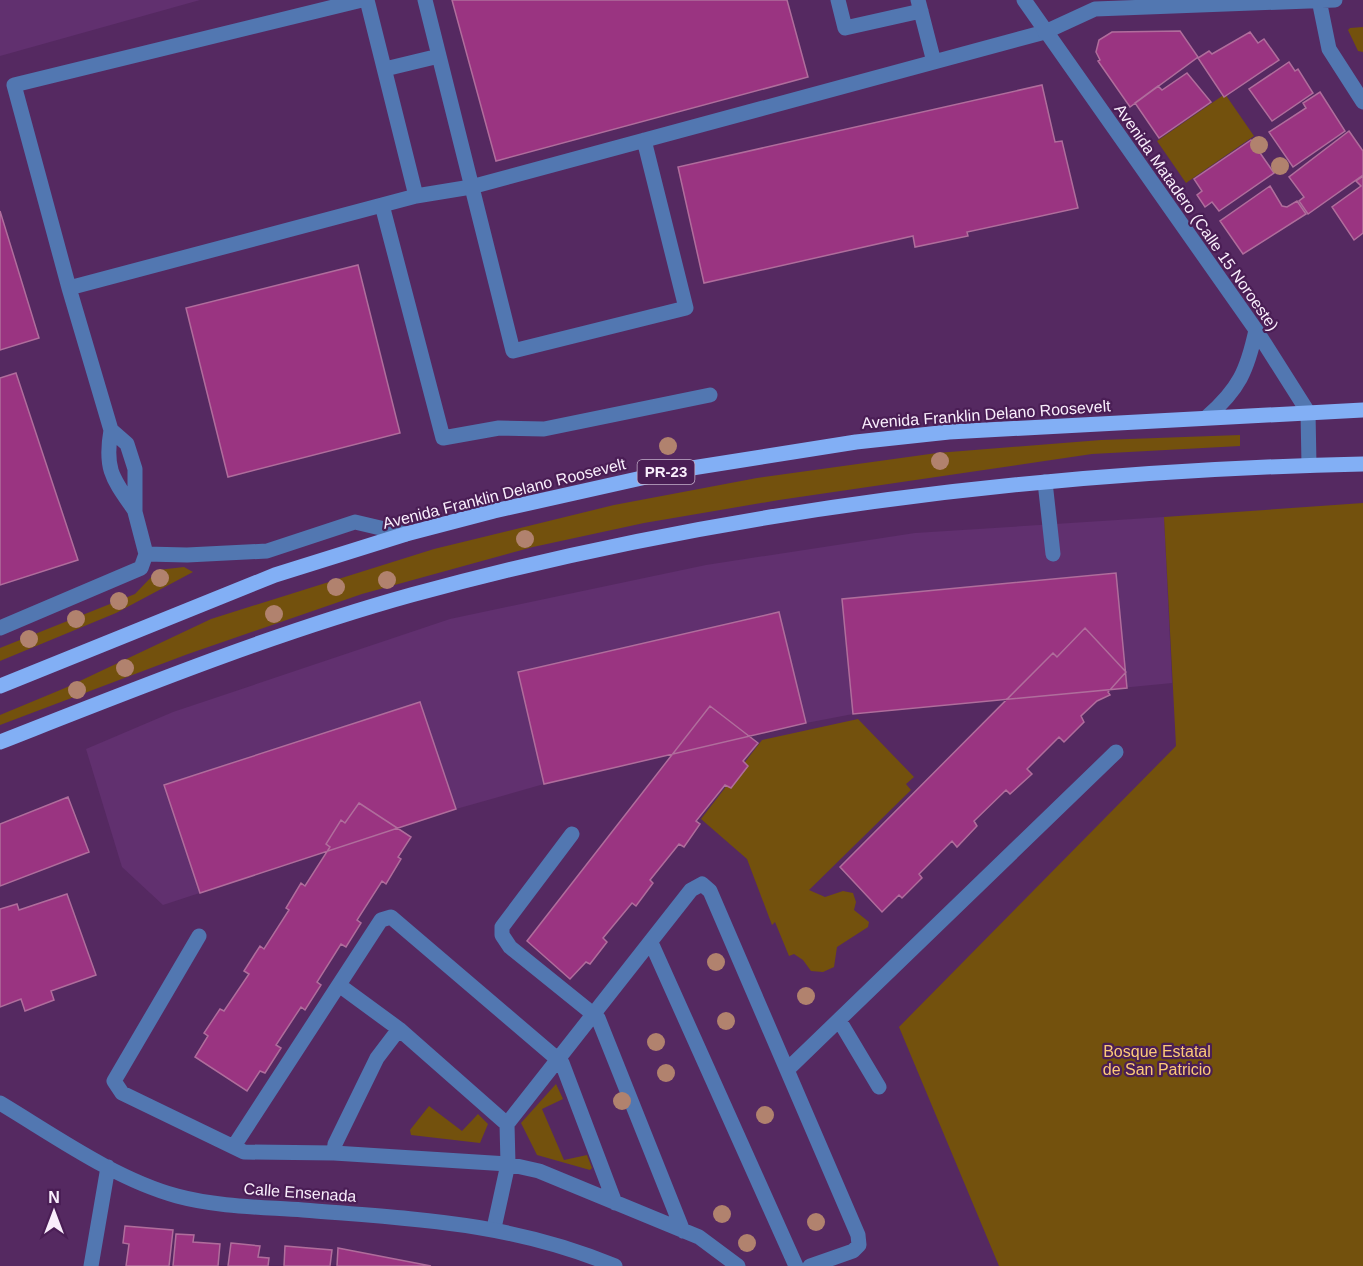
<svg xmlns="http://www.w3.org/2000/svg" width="1363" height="1266" viewBox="0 0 1363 1266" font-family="Arial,sans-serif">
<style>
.built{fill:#61306f}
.green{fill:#73510d}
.building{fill:#9a3481;stroke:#b06d9c;stroke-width:1.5}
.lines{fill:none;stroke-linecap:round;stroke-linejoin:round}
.service{stroke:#5277b1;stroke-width:15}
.minor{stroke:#5277b1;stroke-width:15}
.primary{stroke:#82aff5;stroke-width:15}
.tree{fill:#b1826e}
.labels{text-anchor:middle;stroke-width:4.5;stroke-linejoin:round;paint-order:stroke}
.shield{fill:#4a1e55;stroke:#c4b0ca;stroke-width:1.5}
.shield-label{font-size:15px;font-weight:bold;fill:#f9eefc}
.street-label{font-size:16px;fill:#f9eefc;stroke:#4a1e55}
.park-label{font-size:16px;fill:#fcca79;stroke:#4a1e55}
</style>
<rect width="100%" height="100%" fill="#552961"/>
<path class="built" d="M0 0H200L0 56Z
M1164 517 1172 683 853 714 806 723 544 784 456 809 163 905 122 867 86 749 173 712 450 619 706 565 915 533Z"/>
<path class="green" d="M1363 27V52L1358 51 1348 30 1350 28Z
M1225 94 1254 136 1186 183 1157 141Z
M1240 435V446L1092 454 779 500 644 523 533 547 362 594 188 654 0 725V715L65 688 211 619 434 549 614 505 757 478 937 453 1101 440Z
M1363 503V1266H999L899 1027 1176 746 1164 517Z
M184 567 193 572 116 613 0 661V648L135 594 158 570Z
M858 719 914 777 906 784 911 790 809 890 825 897 843 891 853 893 856 902 854 910 869 922 868 927 837 947 834 967 823 972 811 971 803 960 794 954 789 956 775 922 772 925 747 859 701 819 762 740Z
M556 1084 563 1099 542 1109 564 1160 587 1155 592 1168 590 1170 537 1155 521 1123Z
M429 1106 462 1131 478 1114 488 1124 480 1143 411 1135 410 1130Z"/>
<path class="building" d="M452 0H787L808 77 496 161Z
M1180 31 1198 57 1130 107 1098 61 1100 60 1096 52 1099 40 1112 32Z
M1250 32 1258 43 1264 39 1279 60 1224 97 1198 58 1209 51 1212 54Z
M1289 62 1295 71 1298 69 1313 93 1272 121 1249 89Z
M1187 73 1211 102 1159 138 1135 103 1158 86 1162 90Z
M1042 85 1055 142 1062 141 1078 208 967 232 968 236 915 247 913 236 704 283 678 167Z
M1320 92 1345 131 1293 167 1269 132 1306 108 1303 103Z
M1349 131 1363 151V175L1308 214 1299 201 1304 197 1289 177Z
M1251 140 1274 173 1219 211 1212 202 1205 207 1197 195 1202 191 1194 179Z
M1363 176V233L1354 240 1332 207 1361 186 1356 181Z
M1270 186 1282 206 1287 207 1297 201 1306 214 1243 254 1220 221Z
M0 211 39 338 0 350Z
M358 265 400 433 228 477 186 308Z
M16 373 78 560 0 585V378Z
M1116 573 1127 688 853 714 842 599Z
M779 612 806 723 544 784 518 672Z
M1085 628 1126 672 1108 692 1110 695 1097 701 1081 716 1084 722 1064 742 1059 737 1027 769 1032 774 1010 794 1006 790 974 821 977 826 957 847 952 841 919 874 922 878 902 898 899 895 882 912 840 867 1053 653 1057 657Z
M420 702 456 809 200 893 164 785Z
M710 706 758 743 743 761 748 766 731 788 725 785 696 821 700 824 684 847 679 844 650 880 653 883 636 906 632 903 603 938 607 942 590 964 586 962 570 979 527 941Z
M68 797 89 852 0 886V824Z
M359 803 411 837 398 857 401 859 386 884 382 881 357 920 361 923 346 947 341 944 317 982 321 985 305 1010 301 1007 276 1045 281 1048 265 1073 260 1071 247 1091 195 1057 208 1036 204 1033 220 1009 224 1011 249 974 244 971 260 946 264 949 289 910 286 908 301 883 305 886 330 847 326 844 341 820 345 823Z
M67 894 96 975 51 991 54 1000 25 1011 21 999 0 1007V909L17 904 19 910Z
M125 1226 173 1230 169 1266H126L129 1244 123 1243Z
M176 1234 194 1235 193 1242 220 1244 218 1266H173Z
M231 1243 260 1246 258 1257 269 1258 268 1266H228Z
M285 1246 332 1250 330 1266H284Z
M338 1248 431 1266H337Z"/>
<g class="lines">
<path class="service" d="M362 0 14 85 69 288 416 196 471 187 1045 32
M367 0 416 196
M425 0 513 351 686 308 644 140
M838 0 845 28 921 11
M918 0 934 62
M385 69 439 56
M382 205 443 438 499 428 544 429 710 395
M69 288 111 430C104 470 113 479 135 511
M1045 482 1053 554
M146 554 187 555 267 551 355 522 406 534
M0 628 141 568 146 554 135 512V469L127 444 111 430
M572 834 502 927V935L510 947 598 1018 683 1231
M199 936 114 1081 122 1093 244 1152 334 1153 508 1164 539 1171 699 1237 738 1266
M649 944 653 947 796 1266
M339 985 399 1029 507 1124
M839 1020 879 1087
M788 1069 1116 752
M234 1146 381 920 391 917 562 1063 615 1203
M334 1153 335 1144 377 1058 399 1029
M494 1228 508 1164 507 1124 691 890 702 884 710 891 858 1235 859 1245 853 1251 810 1266"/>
<path class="minor" d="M1024 0 1256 330 1308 412 1309 465
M1319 0 1329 49 1363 102
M1045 32 1095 9 1335 0
M1207 417C1239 389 1247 371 1256 330
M0 1103C55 1136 115 1179 177 1196 218 1207 261 1207 303 1210 413 1219 511 1222 615 1266
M91 1266 108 1167"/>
<path class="primary" d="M0 686 275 575 406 534 494 511 673 471 856 442 949 432 1363 410
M0 742C135 689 271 634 411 595 721 510 1042 471 1363 464"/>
</g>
<g class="tree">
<circle cx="1259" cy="145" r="9"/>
<circle cx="1280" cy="166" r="9"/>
<circle cx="668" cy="446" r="9"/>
<circle cx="940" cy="461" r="9"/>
<circle cx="525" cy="539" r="9"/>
<circle cx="160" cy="578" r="9"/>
<circle cx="387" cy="580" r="9"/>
<circle cx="336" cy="587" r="9"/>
<circle cx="119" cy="601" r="9"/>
<circle cx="274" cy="614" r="9"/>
<circle cx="76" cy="619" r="9"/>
<circle cx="29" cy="639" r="9"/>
<circle cx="125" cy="668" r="9"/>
<circle cx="77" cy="690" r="9"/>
<circle cx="716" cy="962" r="9"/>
<circle cx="806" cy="996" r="9"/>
<circle cx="726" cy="1021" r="9"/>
<circle cx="656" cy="1042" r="9"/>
<circle cx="666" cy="1073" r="9"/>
<circle cx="622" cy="1101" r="9"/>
<circle cx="765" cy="1115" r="9"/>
<circle cx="722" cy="1214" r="9"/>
<circle cx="816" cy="1222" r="9"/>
<circle cx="747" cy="1243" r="9"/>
</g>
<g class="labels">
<rect class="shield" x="637.5" y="460" width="57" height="24" rx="4.5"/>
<g class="shield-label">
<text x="666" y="477">PR-23</text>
</g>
<g class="street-label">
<text transform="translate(1197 217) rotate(55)" y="6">Avenida Matadero (Calle 15 Noroeste)</text>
<text transform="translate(986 414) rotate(-4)" y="6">Avenida Franklin Delano Roosevelt</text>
<text transform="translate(504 493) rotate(-14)" y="6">Avenida Franklin Delano Roosevelt</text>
<text transform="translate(300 1192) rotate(4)" y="6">Calle Ensenada</text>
</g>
<g class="park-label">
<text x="1157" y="1057">Bosque Estatal<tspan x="1157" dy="18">de San Patricio</tspan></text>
</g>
</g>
<g transform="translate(54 1212)" stroke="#4a1e55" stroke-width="4.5" paint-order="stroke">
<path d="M0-4.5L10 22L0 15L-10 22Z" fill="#f9eefc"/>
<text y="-9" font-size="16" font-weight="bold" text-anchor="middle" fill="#f9eefc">N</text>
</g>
</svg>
